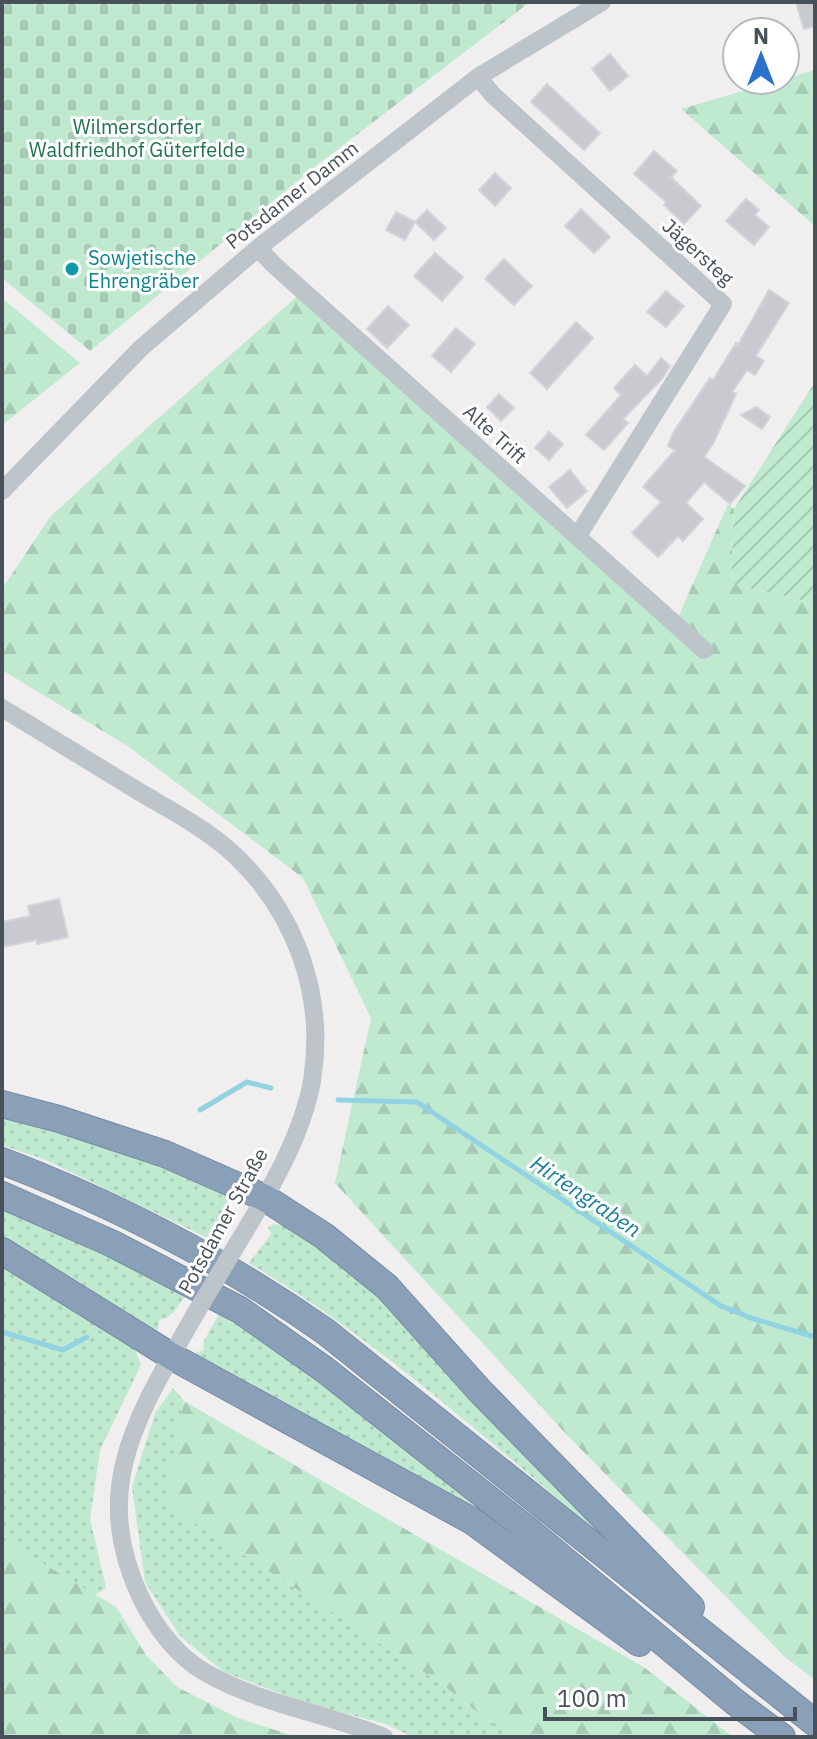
<svg xmlns="http://www.w3.org/2000/svg" width="817" height="1739" viewBox="0 0 817 1739" font-family="'IBM Plex Sans',sans-serif">
<style>
.grass{fill:url(#grass-dots)}
.forest{fill:url(#forest-firs)}
.cemetery{fill:url(#cemetery-stones)}
.garden{fill:url(#garden-furrows)}
.lines{fill:none;stroke-linecap:round;stroke-linejoin:round}
.stream{stroke:#91d2e3;stroke-width:5}
.building{fill:#c9cad0;stroke:#d2d4d9;stroke-width:2}
.highway-casing{stroke:#758ba4;stroke-width:28}
.minor{stroke:#bdc5cb;stroke-width:18}
.highway{stroke:#8aa0b8;stroke-width:26}
.minor-bridge{stroke:#bdc5cb;stroke-width:18}
.culture-dot{fill:#0f9aa8;stroke:#fff;stroke-width:3}
.labels{text-anchor:middle;stroke-width:6;stroke-linejoin:round;paint-order:stroke}
.park-label{font-size:20px;fill:#20734a;stroke:#fff}
.street-label{font-size:20px;fill:#485159;stroke:#fff}
.culture-label{font-size:20px;fill:#0d838f;stroke:#fff;text-anchor:start}
.water-label{font-size:22px;font-style:italic;fill:#1a7f9a;stroke:#fff}
</style>
<defs>
<pattern id="grass-dots" width="8" height="8" patternUnits="userSpaceOnUse" patternTransform="scale(2)"><rect width="8" height="8" fill="#c0ead0"/><path d="M2 2h.1M6 6h.1" fill="none" stroke="#a6cab5" stroke-width="1.8" stroke-linecap="round"/></pattern>
<pattern id="forest-firs" width="22" height="20" patternUnits="userSpaceOnUse" patternTransform="scale(2)"><rect width="22" height="20" fill="#c0ead0"/><path d="M5 1l3.5 6h-7zM16 11l3.5 6h-7z" fill="#a6cab5"/></pattern>
<pattern id="cemetery-stones" width="16" height="16" patternUnits="userSpaceOnUse" patternTransform="scale(2)"><rect width="16" height="16" fill="#c0ead0"/><path d="M2 7V4a2 2 0 0 1 4 0v3zM10 15v-3a2 2 0 0 1 4 0v3z" fill="#a6cab5"/></pattern>
<pattern id="garden-furrows" width="10" height="10" patternUnits="userSpaceOnUse" patternTransform="scale(2)"><rect width="10" height="10" fill="#c0ead0"/><path d="M-1 1l2-2M0 10L10 0M9 11l2-2" fill="none" stroke="#a6cab5"/></pattern>
</defs>
<rect width="100%" height="100%" fill="#f0eeee"/>
<path class="grass" d="M2 1110 117 1144 231 1194 227 1200C236 1215 224 1229 216 1242L46 1160 2 1145Z
M2 1210 67 1236 185 1295C178 1306 173 1318 159 1320L158 1330 146 1327 2 1246Z
M275 1224 286 1225 345 1260 613 1545C495 1447 381 1342 249 1263L271 1234 268 1227Z
M2 1265 133 1344 141 1365 100 1450 90 1519 106 1588 95 1595 2 1539Z
M219 1314C332 1386 433 1473 537 1557L198 1356 196 1352 203 1351 204 1341Z
M173 1388 184 1401 165 1503 439 1682 509 1737H413L386 1724 299 1701 224 1672 180 1636 145 1582 132 1487 155 1413Z"/>
<path class="forest" d="M815 70V226L681 109Z
M300 294 676 622 728 504 734 509 731 584 815 603V1680L785 1657 568 1436 335 1183 371 1018 303 878 129 747 2 670V589L50 517 139 435Z
M2 298 80 363 2 425Z
M184 1401 645 1668 733 1737H509L439 1682 164 1503Z
M2 1539 116 1607 146 1655 177 1687 238 1718 297 1737H2Z"/>
<path class="cemetery" d="M2 2H530L312 169 90 351 2 278Z"/>
<path class="garden" d="M815 382V603L731 584 734 509Z"/>
<g class="lines">
<path class="stream" d="M338 1100 417 1102 721 1306 751 1318 815 1337
M200 1110 247 1082 271 1088
M2 1332 63 1350 87 1337"/>
</g>
<path class="building" d="M796 2H815V26L804 29Z
M610 54 628 76 610 91 592 69Z
M547 84 600 133 584 150 531 102Z
M654 151 677 171 671 177 701 206 684 224 664 205 666 202 634 174Z
M495 173 511 188 495 206 479 190Z
M746 199 759 210 755 215 769 227 754 245 726 221Z
M581 209 610 237 594 253 565 226Z
M427 210 446 228 434 240 415 222Z
M396 212 415 222 405 240 386 230Z
M435 253 463 277 442 301 414 276Z
M504 259 532 286 514 305 485 279Z
M769 290 789 303 756 356 764 361 755 375 747 370 732 392 736 394 714 442 704 457 745 486 730 504 704 482 686 503 703 519 683 541 678 536 658 557 632 533 661 502 643 487 675 450 668 446 673 433 710 378 713 380 736 343 738 345Z
M666 291 684 306 666 327 647 312Z
M388 306 409 325 387 348 367 329Z
M576 322 593 338 547 389 530 373Z
M456 328 475 344 451 372 432 356Z
M661 358 670 366 662 379 623 419 628 423 604 450 586 435 621 395 614 388 635 365 647 376Z
M499 394 514 408 501 421 487 407Z
M756 407 770 417 762 429 741 415Z
M549 432 563 444 549 460 535 448Z
M570 470 587 491 567 508 549 487Z
M59 899 68 937 37 944 36 940 2 947V922L30 916 28 906Z"/>
<g class="lines">
<g class="highway-casing">
<path id="highway" d="M2 1104 59 1119 165 1154 265 1198 324 1236 387 1287 479 1390 691 1607
M2 1161C117 1205 225 1261 326 1332L815 1723
M2 1195 111 1243 240 1310 325 1370 528 1530 735 1702 782 1737
M2 1251 171 1356 472 1521 639 1643"/>
</g>
<path class="minor" d="M478 77 493 95 723 304 577 537
M258 248 274 265 704 650
M2 491 141 348 258 248 478 77 602 2
M2 708C49 737 96 765 143 794 172 811 204 828 229 850 295 909 326 994 312 1081 302 1137 268 1193 239 1241
M194 1316C140 1412 88 1486 141 1598 155 1627 178 1658 208 1674 264 1705 326 1713 384 1737"/>
<use href="#highway" class="highway"/>
<path class="minor-bridge" d="M194 1316 239 1241"/>
</g>
<circle class="culture-dot" cx="72" cy="269" r="8"/>
<g class="labels">
<g class="park-label">
<text x="137" y="134">Wilmersdorfer<tspan x="137" dy="23">Waldfriedhof Güterfelde</tspan></text>
</g>
<g class="street-label">
<text transform="translate(292 195) rotate(-38)" y="7">Potsdamer Damm</text>
<text transform="translate(698 252) rotate(42)" y="7">Jägersteg</text>
<text transform="translate(495 434) rotate(42)" y="7">Alte Trift</text>
<text transform="translate(223 1221) rotate(-61)" y="7">Potsdamer Straße</text>
</g>
<g class="culture-label">
<text x="88" y="265">Sowjetische<tspan x="88" dy="23">Ehrengräber</tspan></text>
</g>
<g class="water-label">
<text transform="translate(586 1196) rotate(34)" y="8">Hirtengraben</text>
</g>
</g>
<rect width="817" height="1739" fill="none" stroke="#485159" stroke-width="8"/>
<g transform="translate(761 56)"><circle r="38" fill="#ffffff" stroke="#b6b9bd" stroke-width="2"/>
<path d="M0-6L14 30L0 20L-14 30Z" fill="#2a71ce"/>
<text y="-12" font-size="22" font-weight="bold" text-anchor="middle" fill="#485159">N</text>
</g>
<path d="M545 1707v12h250v-12" fill="none" stroke="#485159" stroke-width="4"/>
<text x="557" y="1707" font-size="24" fill="#485159" stroke="#ffffff" stroke-width="6" paint-order="stroke">100 m</text>
</svg>
